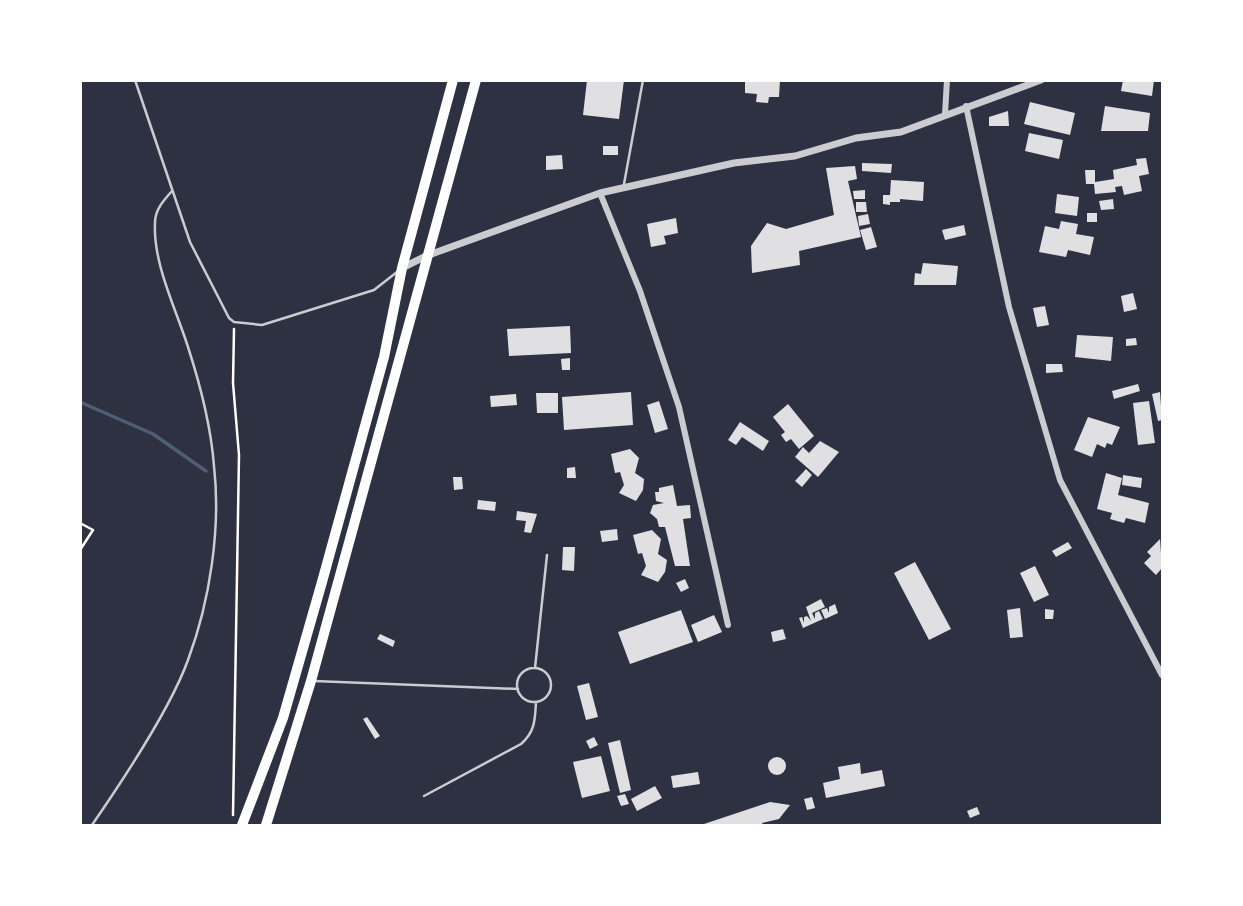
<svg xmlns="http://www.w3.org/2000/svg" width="1243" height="906" viewBox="0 0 1243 906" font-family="'Archivo Narrow',sans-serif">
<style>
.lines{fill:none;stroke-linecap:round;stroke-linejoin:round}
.stream{stroke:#4f5d75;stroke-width:3.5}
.building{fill:#e0e0e3}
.path{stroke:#fff;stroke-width:2.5}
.service{stroke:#caccd0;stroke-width:2.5}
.minor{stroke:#caccd0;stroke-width:6}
.tertiary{stroke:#caccd0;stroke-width:7}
.trunk{stroke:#fff;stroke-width:10}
</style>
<rect width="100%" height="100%" fill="#2d3142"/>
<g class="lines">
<path class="stream" d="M80 402 153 434 206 471"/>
</g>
<path class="building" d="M587 80H624L619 119 583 115Z
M745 80H780L779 97H769L768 103 756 102 757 94 745 93Z
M1123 80H1154L1152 96 1121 91Z
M1030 102 1075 113 1070 135 1024 124Z
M1105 106 1150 113 1148 131H1101Z
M1008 111 1009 126H989V117Z
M1029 133 1063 140 1059 159 1025 151Z
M603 146H618V155H603Z
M562 155 563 169 546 170V156Z
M1146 158 1149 174 1139 176 1142 191 1124 195 1122 186 1115 187 1116 192 1095 194 1094 184H1086L1085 170H1095V182L1114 179 1113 170 1137 165 1136 159Z
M862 163 892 164 891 173 862 171Z
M855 166 857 179 848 181 861 237 799 251 800 265 752 273 751 246 767 223 786 229 834 215 826 168Z
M891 180 924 182 923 201 900 199V202H890V205L883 204V195H890Z
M865 190V199H854L853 191Z
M1057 194 1079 197 1077 216 1055 213Z
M1113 199 1114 209 1101 210 1099 201Z
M856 202H866L867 212H856Z
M1087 213H1097V222H1087Z
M868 214 870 224 859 226 858 216Z
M676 218 678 233 664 236 666 244 651 247 647 224Z
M1061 221 1078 224 1076 234 1094 237 1090 255 1068 250 1066 257 1039 252 1045 226 1059 229Z
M964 225 966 235 945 240 942 230Z
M871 227 877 247 866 250 860 230Z
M923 263 958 266 956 285H914L915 273 921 274Z
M1133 293 1137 309 1124 312 1121 296Z
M1045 306 1049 325 1037 327 1033 308Z
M570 326 571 353 509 356 507 329Z
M1077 335 1113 337 1111 361 1075 357Z
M1136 338 1137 345 1126 346V339Z
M570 358V370H562L561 359Z
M1046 364H1062L1063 372 1046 373Z
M1138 384 1140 391 1114 399 1112 391Z
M631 392 633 425 564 430 562 397Z
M1160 392 1162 420 1158 421 1152 394Z
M536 393H558V413H537Z
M516 394 517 405 491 407 490 396Z
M659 401 668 429 655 433 647 405Z
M1149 401 1155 443 1138 445 1133 403Z
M788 404 814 436 799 449 791 439 786 442 781 435 785 432 773 417Z
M1088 417 1120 427 1112 445 1107 443 1105 448 1097 444 1092 457 1074 450Z
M740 422 769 441 763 451 742 437 736 445 728 440Z
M820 441 839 452 818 477 795 457 803 447 809 453Z
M630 449 639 458 635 473 644 479 643 490 636 501 619 493 624 485 620 472 615 473 611 454Z
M575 467 576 478H567V468Z
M806 469 812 475 802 487 795 481Z
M1106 473 1122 478 1118 495 1149 503 1145 523 1126 518 1124 523 1110 519 1112 513 1097 509Z
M1123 475 1142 478 1141 488 1122 485Z
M453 477H462L463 489 454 490Z
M673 485 677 506 690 505 691 518 683 519 690 566H675L665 527H659L657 519 650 513 653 505 664 503 656 501 655 492H659V488Z
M478 500 496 502 495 511 477 509Z
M517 511 537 514 531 533 524 532 526 521 516 520Z
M617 529 618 540 602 542 600 531Z
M652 530 661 539 658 554 667 560 665 572 658 582 641 575 646 566 642 553 638 554 633 535Z
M1160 539 1162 568 1156 575 1144 563 1151 556 1147 552Z
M1068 542 1072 548 1056 557 1052 551Z
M563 547H575L574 571 562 570Z
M915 562 951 629 929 640 894 573Z
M1035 566 1049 595 1034 602 1020 573Z
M685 579 689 588 681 592 676 583Z
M821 599 825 607 812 613 815 619V613L819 611 823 619 803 628 799 618 802 617 804 623V617L807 616 811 621 806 607Z
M835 604 838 613 825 619 821 610 827 608 829 613V607Z
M1020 608 1023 637 1010 638 1007 610Z
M1045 609 1054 610 1053 619H1045Z
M681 610 693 642 630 664 618 632Z
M714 615 722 632 698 642 691 625Z
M783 629 786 639 773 642 771 632Z
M380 634 395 641 393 647 377 639Z
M589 683 598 717 586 720 577 686Z
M367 717 380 736 375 739 363 719Z
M594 737 598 745 590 749 586 741Z
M620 740 631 790 620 793 608 743Z
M601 756 610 791 582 798 573 762Z
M768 766a9 9 0 1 1 18 0a9 9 0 1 1-18 0Z
M860 763 861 774 882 770 885 786 826 798 823 783 840 779 838 767Z
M698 772 700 784 673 788 671 776Z
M655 786 662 798 637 811 631 799Z
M625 794 629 804 621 806 617 796Z
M812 797 815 808 807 810 804 799Z
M770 802 790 805 779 819 762 823 763 825H701Z
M977 807 980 814 970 818 967 811Z"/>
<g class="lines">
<path class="path" d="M80 523 93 530 80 550
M233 815 239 455 233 383 234 329"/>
<path class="service" d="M135 80 190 242 229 318 234 322 262 325 374 290 397 272
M624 184 643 80
M535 668 547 555
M517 685a17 17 0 1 1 34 0a17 17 0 1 1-34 0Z
M314 681 518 689
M424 796 521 744C535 732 535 720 536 702
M92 825C123 780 170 710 188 660 210 601 221 528 214 466 211 427 200 384 188 347 176 309 153 264 155 223 155 210 163 201 172 191"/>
<path class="minor" d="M966 106 1009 307 1060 480 1162 675
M945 114 947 80
M600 193 640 291 679 407 728 625"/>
<path class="tertiary" d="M402 268 426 256 600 193 734 163 795 156 856 138 901 132 1041 80"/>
<path class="trunk" d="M242 825 283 718 322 582 384 357 402 268 453 80
M266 825 311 681 476 80"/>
</g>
<rect width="1243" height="906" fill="none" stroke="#ffffff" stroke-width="164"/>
</svg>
